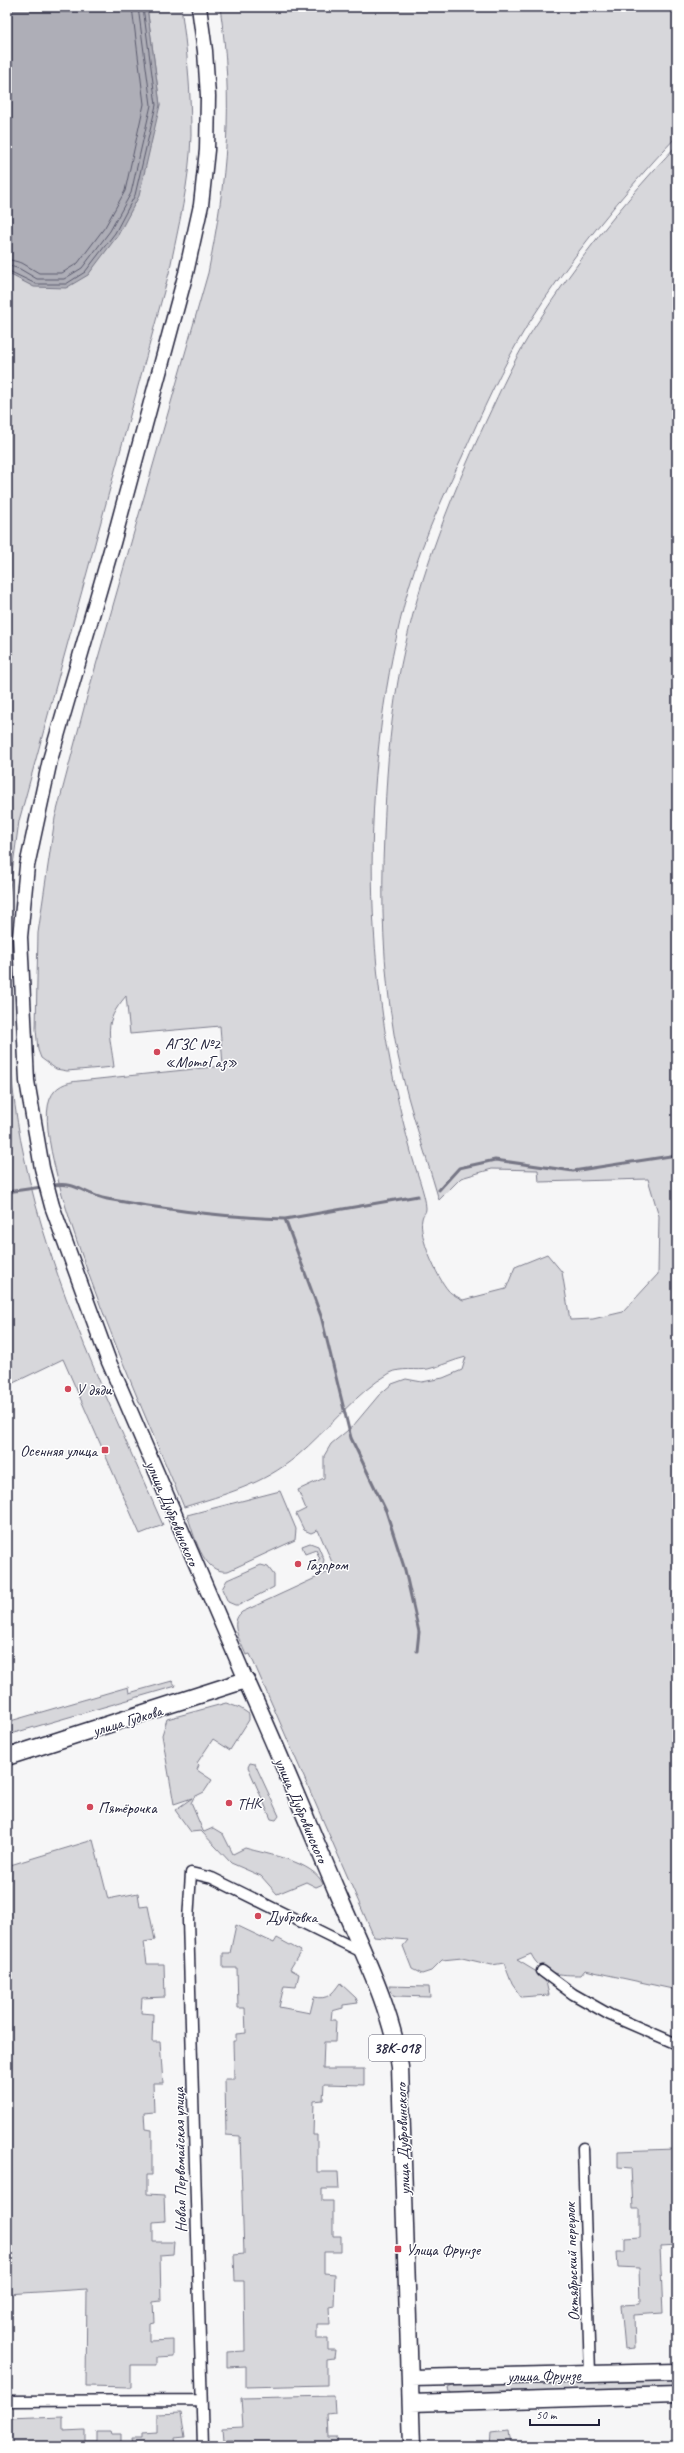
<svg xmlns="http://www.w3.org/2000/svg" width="684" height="2453" viewBox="0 0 684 2453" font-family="Caveat,sans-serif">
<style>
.green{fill:#d7d7db;stroke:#7c7c8b}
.water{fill:#aeaeb7;stroke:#767685}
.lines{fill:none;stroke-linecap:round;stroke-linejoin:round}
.shore{stroke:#5a5a6d;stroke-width:1}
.stream{stroke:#767685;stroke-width:3}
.street-casing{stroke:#22223b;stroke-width:13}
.secondary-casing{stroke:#22223b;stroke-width:17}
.primary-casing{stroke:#22223b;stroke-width:19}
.street{stroke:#fff;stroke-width:10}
.secondary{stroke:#fff;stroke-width:14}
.primary{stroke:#fff;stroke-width:16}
.poi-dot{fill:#d1495b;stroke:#fff;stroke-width:1.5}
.labels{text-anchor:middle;stroke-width:3;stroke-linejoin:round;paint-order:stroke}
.shield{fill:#fff;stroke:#646476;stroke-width:1}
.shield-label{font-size:15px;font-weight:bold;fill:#22223b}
.poi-label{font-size:16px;fill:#22223b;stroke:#fff;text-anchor:start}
.street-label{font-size:16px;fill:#22223b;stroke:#fff}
</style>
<rect width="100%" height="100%" fill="#f6f6f7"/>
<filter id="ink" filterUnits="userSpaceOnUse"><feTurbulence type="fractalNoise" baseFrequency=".025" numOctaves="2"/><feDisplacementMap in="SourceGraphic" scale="8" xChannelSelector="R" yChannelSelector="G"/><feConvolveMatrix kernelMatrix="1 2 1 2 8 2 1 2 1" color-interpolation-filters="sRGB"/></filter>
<g filter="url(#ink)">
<path class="green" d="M147 7H181C187 49 191 93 191 135 190 181 178 228 169 273L19 821 7 910V273L16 277 160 105Z
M220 7H677V136C622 194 570 258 527 326 502 367 482 412 462 457 439 505 417 553 404 605 359 784 362 975 411 1152 414 1166 426 1195 426 1208 426 1214 423 1213 422 1219 418 1236 437 1277 448 1290 451 1294 458 1297 463 1300L506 1289 515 1267 547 1254 562 1272 570 1320 593 1319 623 1312 658 1274 659 1216 648 1179 539 1182 538 1170 492 1169 461 1178 439 1200C423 1145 403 1091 394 1034 383 968 381 901 384 835 386 784 389 731 398 681 414 591 447 504 486 421 501 389 516 355 536 325 577 261 624 201 677 145V1990L585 1970 581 1975C561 1975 541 1975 531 1954L517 1960 545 1977 549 1995 521 1997 512 1984 504 1963 492 1965 462 1958 442 1960 431 1971 422 1974 412 1969 403 1946 408 1940 374 1937 250 1654 246 1655C241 1642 228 1623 242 1612L335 1569 318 1530 311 1533 304 1530 296 1514 306 1509 298 1490 324 1478V1456L331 1444 353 1426 379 1395 392 1384 406 1379 422 1382 443 1378 462 1370 466 1357C453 1360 442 1366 428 1369 416 1371 401 1367 390 1373 355 1393 327 1431 297 1456 262 1485 226 1494 184 1507 156 1440 27 1155 50 1099 55 1086 66 1082 79 1081L223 1066 220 1026 130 1034 126 996C102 1024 110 1033 114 1067L67 1071 56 1069 41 1058 38 1050 36 1029 38 933 55 818 88 693 208 273C227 179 234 103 220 7Z
M7 1021C10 1066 14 1112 24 1156 51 1285 111 1406 163 1525L140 1534 63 1359 7 1386Z
M280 1491 296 1529 295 1540 228 1571C202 1575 194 1533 187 1515Z
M310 1543 318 1546 324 1560 322 1567 313 1572 310 1564 320 1559 316 1550 305 1554 302 1546Z
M261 1565 268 1567 274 1575V1587L239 1605H235L228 1602 222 1589 227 1580Z
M172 1681 176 1686 7 1735V1722L128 1687 129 1693Z
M226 1703 240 1708 249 1714V1720L230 1750 213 1739 197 1763 199 1765 197 1770 212 1780 204 1792 194 1797 191 1803 203 1831 204 1832 213 1828 223 1834 233 1854 245 1848C269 1855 313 1861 323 1884L316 1887 306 1882 277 1894 261 1876 231 1863 201 1831 191 1832 175 1810 192 1798 174 1804 162 1735 167 1719Z
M250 1763 255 1764 279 1816 276 1820 271 1819 248 1767Z
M93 1840 108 1899 138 1893 140 1907 148 1906 155 1940 144 1942 147 1964H164L165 1997 142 1998 141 2013 153 2014 152 2042H160L163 2083H153L154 2112 144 2113 145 2129 152 2130V2175H147V2194L164 2195 165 2221 153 2222V2242H174L173 2254 160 2255 161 2301 153 2302 154 2322 149 2323V2341L173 2340V2356L157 2357V2365H131V2387L86 2386 87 2289 7 2294V1866Z
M236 1925 274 1943 277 1938 301 1951 290 1969 299 1974 296 1987 284 1986 279 2007 310 2013 314 1997C328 2000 332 1994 340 1983L356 1998 358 2003 343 2005V2008L332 2011 331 2020H336L335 2042H324L323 2069H364V2085L324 2084 323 2100 314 2101 313 2135H317V2172H338L339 2189H322V2201H333V2236H341V2252H324V2273L335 2274 334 2306 329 2307 330 2324H317V2339H328V2350H335L334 2358 327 2359V2385L246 2387V2366L227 2367V2352L245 2351 244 2281H235L234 2255 244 2254 240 2136 226 2135 225 2079H234L233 2041H236V2034L246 2033 245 2008H238L237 1968H223V1953H230Z
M389 1986 429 1987 430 1997 396 1996 393 1995Z
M674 2149 677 2178V2245L660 2246 663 2313 634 2315 635 2348 625 2349 621 2305 640 2304 639 2268 618 2267 617 2252H625V2238L640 2237V2209H633L631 2168 618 2167V2151Z
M677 2378V2390L453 2395 449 2392 448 2388 457 2384Z
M334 2396 335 2413 327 2414 328 2437H337L338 2446H233V2440H224L223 2428 243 2427 241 2398Z
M181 2413 185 2437 175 2438 176 2446H133L132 2438H142V2434L157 2433V2414Z
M63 2417V2431L85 2430V2441H96V2431H110L111 2434H121V2446H7V2419Z
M508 2431 510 2446H490L491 2433Z"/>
<path class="water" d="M7 7H147L160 105 139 196 118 235 88 275 66 288 34 287 7 273Z"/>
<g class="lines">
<path class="shore" d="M7 259 22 263 39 273H62L78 263 105 227 125 191 144 104 132 7
M7 265 20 269 37 279H64L82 268 110 231 131 193 151 105 138 7
M7 270 36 284H66L85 272 115 233 135 195 156 105 143 7"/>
<path class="stream" d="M50 1186C76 1180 82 1194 107 1199 165 1210 226 1217 285 1219L321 1316 351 1438 386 1511 405 1570 419 1632 417 1651
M439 1190 459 1168 495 1160 573 1171 677 1155
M7 1192 42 1187
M285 1219 418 1196"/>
<g class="street-casing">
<path id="street" d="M542 1971 573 1994 610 2015 677 2044
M583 2148 590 2374
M7 2401 201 2400
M203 2446 188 1920 191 1873 212 1878 362 1952"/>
</g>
<g class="secondary-casing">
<path id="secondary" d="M199 7 205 51 208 96 207 150 201 205 186 273 113 543 50 760 27 866 20 937 27 1081 42 1168 52 1206 109 1362 246 1680"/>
</g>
<g class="primary-casing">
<path id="primary" d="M7 1757 246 1680C278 1750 307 1821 337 1892 361 1949 391 2006 400 2067L412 2446
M411 2378 677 2372
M411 2403 677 2395"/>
</g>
<use href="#street" class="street"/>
<use href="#secondary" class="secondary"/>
<use href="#primary" class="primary"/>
</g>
</g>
<g class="poi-dot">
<circle cx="157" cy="1052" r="4"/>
<circle cx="68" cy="1389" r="4"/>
<rect x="101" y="1446" width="8" height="8" rx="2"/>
<circle cx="298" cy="1564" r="4"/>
<circle cx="229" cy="1803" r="4"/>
<circle cx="90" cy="1807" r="4"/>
<circle cx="258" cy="1916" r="4"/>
<rect x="394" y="2245" width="8" height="8" rx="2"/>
</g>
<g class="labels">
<rect class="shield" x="369" y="2035" width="56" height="26" rx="3"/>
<g class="shield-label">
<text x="397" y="2053">38К-018</text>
</g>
<g class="poi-label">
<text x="165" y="1049">АГЗС №2<tspan x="165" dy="18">«МотоГаз»</tspan></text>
<text x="76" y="1395">У дяди</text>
<text x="97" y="1456" text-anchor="end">Осенняя улица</text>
<text x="306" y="1570">Газпром</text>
<text x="237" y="1809">ТНК</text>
<text x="98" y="1813">Пятёрочка</text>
<text x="266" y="1922">Дубровка</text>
<text x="406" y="2255">Улица Фрунзе</text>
</g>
<g class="street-label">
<text transform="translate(173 1513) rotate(67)" y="6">улица Дубровинского</text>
<text transform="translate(127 1720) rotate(-17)" y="6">улица Гудкова</text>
<text transform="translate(302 1810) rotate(67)" y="6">улица Дубровинского</text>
<text transform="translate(402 2139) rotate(-92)" y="6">улица Дубровинского</text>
<text transform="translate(179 2160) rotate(-91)" y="6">Новая Первомайская улица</text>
<text transform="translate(571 2262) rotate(-92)" y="6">Октябрьский переулок</text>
<text transform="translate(544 2375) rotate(-1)" y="6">улица Фрунзе</text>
</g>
</g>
<rect width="684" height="2453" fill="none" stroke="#fff" stroke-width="24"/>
<rect x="12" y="12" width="660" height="2429" fill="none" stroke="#22223b" stroke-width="1.5" filter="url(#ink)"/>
<path d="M530 2419v6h69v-6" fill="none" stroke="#22223b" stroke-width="2"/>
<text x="536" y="2419" font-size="12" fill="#22223b" stroke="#ffffff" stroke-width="3" paint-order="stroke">50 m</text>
</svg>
